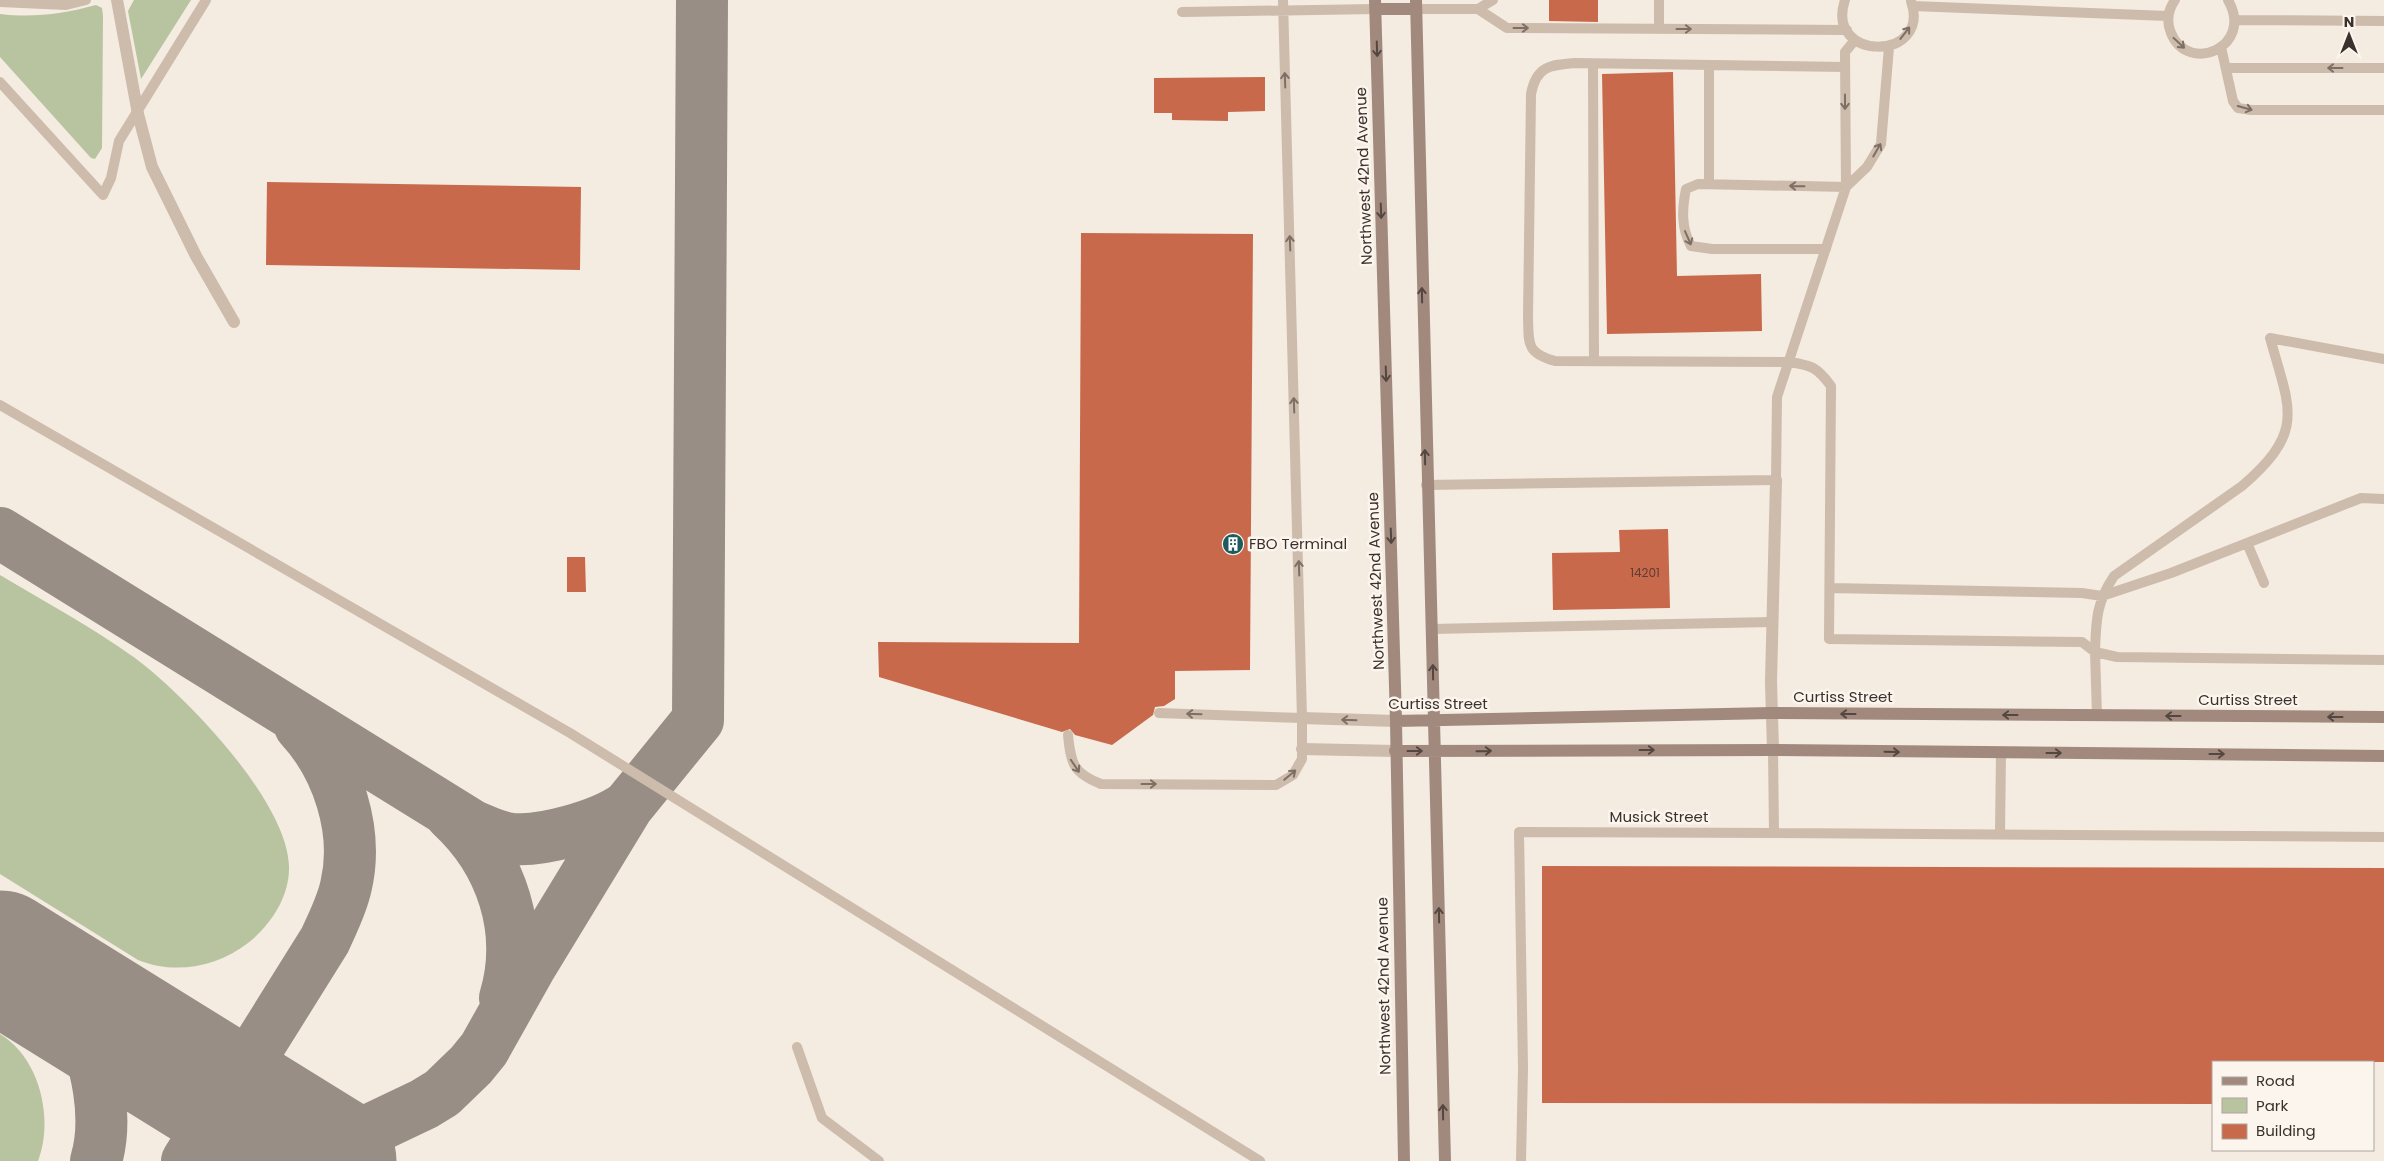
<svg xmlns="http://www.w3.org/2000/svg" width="2384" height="1161" viewBox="0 0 2384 1161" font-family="Poppins,sans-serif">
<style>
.green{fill:#b8c4a0}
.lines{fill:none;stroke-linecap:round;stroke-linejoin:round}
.taxiway{stroke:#988e86;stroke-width:52}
.runway{stroke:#988e86;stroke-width:131}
.building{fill:#c8694b}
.lane{stroke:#cdbbac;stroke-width:10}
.street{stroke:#cdbbac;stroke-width:12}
.secondary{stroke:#a18a7d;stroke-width:12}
.oneway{stroke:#7d6f65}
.oneway2{stroke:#544640}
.labels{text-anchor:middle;stroke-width:5;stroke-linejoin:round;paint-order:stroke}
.number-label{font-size:12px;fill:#5e3e33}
.street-label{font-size:15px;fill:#3b302b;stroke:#fbf5ee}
.poi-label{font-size:15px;fill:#3b302b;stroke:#fbf5ee;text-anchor:start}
</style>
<rect width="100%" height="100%" fill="#f4ebe1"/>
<path class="green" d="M134 0H191L141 79 128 11Z
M96 5 102 8 103 16 102 148 95 159 91 158 0 57V14C33 18 63 14 96 5Z
M0 575C45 602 92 627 135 658 186 696 287 801 289 866 290 896 271 925 248 943 217 967 175 975 138 960L0 874Z
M0 1034C40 1058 54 1119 38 1161H0Z"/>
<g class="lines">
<path class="taxiway" d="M0 533 473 826C483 830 495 836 506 838 538 844 602 825 628 806
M451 815C502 862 525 931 505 998
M30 974C45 990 61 1006 74 1023 99 1057 108 1121 96 1161
M319 1154 424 1104 442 1093 471 1065 484 1049 530 967 628 806 698 720 702 0
M187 1161 325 940C333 922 342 905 346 886 359 831 338 767 300 726"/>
<path class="runway" d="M0 956 331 1161"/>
</g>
<path class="building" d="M1549 0H1598V22L1549 21Z
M1673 72 1677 276 1761 274 1762 331 1607 334 1602 74Z
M1265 77V111L1228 112V121L1172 120V113H1154V78Z
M267 182 581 187 580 270 266 265Z
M1081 233 1253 234 1250 670 1175 671V699L1164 706 1155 707 1153 715 1112 745 1075 735 1070 729 1062 732 1042 726 879 677 878 642 1079 643Z
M1668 529 1670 608 1553 610 1552 553 1620 552 1619 530Z
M567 557H585L586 592H567Z
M1542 866 2384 868V1062H2213V1104L1542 1103Z"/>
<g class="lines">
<path class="lane" d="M1283 0 1302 718
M1659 0V29
M1845 0C1824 62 1932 62 1911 1
M2175 0C2168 10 2166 21 2171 33 2188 75 2255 47 2228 0
M0 2 66 5 86 0
M1913 6 2168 16
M1416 9H1478L1493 0
M1478 9 1507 28 1847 30
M1182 12 1376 9
M2235 20 2384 21
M2221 47 2233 101 2238 108 2251 110H2384
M1593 64 1594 361
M1709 66V184
M1845 67 1575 63C1550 65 1536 66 1531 94L1528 316C1529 342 1525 353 1555 361L1789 362C1811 365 1817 367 1831 386L1829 639 2082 642 2095 652 2097 715
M2226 68H2384
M0 82 103 195 111 178 119 141 206 0
M1826 249H1712L1691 246C1681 228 1682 209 1686 189L1698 184 1846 187 1867 167 1881 144 1889 47
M2384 359 2270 338C2290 410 2306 431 2242 486L2114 576C2096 603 2096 621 2095 652L2117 657 2384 660
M0 405 570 733 1260 1161
M1426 485 1776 480 1777 397 1846 187 1845 52 1855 40
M2247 543 2264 583
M1830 588 2082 593 2102 596 2171 573 2361 498 2384 499
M1432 629 1772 622
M1068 735C1071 764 1073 773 1101 784L1276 785 1293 775 1302 759V718L1159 713
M1774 833 2384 837
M2000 834 2001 753
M797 1047 822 1118 879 1161
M1521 1161 1523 1068 1519 832 1774 833 1773 750"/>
<path class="street" d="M117 0 138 114 152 167 196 256 234 322
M1302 718 1396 721
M1302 749 1395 751
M1773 750 1771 682 1776 480"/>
<path class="secondary" d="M1375 0 1396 721 1404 1161
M1416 0 1445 1161
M1376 9H1416
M1396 721 1771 713 2384 717
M1395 751 1773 750 2384 756"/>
</g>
<defs><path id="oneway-shaft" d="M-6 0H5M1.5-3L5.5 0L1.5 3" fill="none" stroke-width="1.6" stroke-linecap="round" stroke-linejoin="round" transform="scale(1.25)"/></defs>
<g class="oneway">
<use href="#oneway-shaft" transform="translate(1521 28)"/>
<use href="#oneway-shaft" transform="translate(1684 29)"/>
<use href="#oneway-shaft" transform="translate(1905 33) rotate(-52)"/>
<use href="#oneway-shaft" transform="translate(2179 43) rotate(43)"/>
<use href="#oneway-shaft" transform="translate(2335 68) rotate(-180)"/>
<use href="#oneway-shaft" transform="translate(1285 80) rotate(-92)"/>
<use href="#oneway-shaft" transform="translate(1845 102) rotate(90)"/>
<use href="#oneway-shaft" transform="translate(2245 108) rotate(16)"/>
<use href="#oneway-shaft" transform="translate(1877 150) rotate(-60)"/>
<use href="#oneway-shaft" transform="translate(1797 186) rotate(-179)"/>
<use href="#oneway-shaft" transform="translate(1688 238) rotate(66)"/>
<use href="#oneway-shaft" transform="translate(1290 243) rotate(-92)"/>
<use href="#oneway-shaft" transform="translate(1294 405) rotate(-92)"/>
<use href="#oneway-shaft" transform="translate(1299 568) rotate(-92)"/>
<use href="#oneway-shaft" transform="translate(1194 714) rotate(-178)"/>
<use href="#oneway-shaft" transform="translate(1349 720) rotate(-178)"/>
<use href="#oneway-shaft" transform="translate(1075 766) rotate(56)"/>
<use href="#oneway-shaft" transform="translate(1290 775) rotate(-40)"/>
<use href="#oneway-shaft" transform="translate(1149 784)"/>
</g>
<g class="oneway2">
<use href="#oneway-shaft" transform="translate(1377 49) rotate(88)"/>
<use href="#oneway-shaft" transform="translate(1381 211) rotate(88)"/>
<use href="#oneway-shaft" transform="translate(1422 295) rotate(-91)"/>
<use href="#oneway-shaft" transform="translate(1386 374) rotate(88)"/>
<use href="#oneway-shaft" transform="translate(1425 457) rotate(-91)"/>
<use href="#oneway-shaft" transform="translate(1391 536) rotate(88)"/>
<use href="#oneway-shaft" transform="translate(1433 672) rotate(-91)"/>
<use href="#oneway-shaft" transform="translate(1848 714) rotate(-180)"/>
<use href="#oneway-shaft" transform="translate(2010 715) rotate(-180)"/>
<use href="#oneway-shaft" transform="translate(2173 716) rotate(-180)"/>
<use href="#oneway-shaft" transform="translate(2335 717) rotate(-180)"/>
<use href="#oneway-shaft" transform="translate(1647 750)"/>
<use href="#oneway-shaft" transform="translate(1415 751)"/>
<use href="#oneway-shaft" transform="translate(1484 751) rotate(-1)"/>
<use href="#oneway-shaft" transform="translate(1892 752) rotate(1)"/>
<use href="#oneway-shaft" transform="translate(2054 753)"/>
<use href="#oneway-shaft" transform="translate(2217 754)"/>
<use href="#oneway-shaft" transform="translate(1439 915) rotate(-91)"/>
<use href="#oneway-shaft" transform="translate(1443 1112) rotate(-91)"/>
</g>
<defs>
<g id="building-disc" transform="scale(1.125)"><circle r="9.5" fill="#1f5a5e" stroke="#fbf5ee"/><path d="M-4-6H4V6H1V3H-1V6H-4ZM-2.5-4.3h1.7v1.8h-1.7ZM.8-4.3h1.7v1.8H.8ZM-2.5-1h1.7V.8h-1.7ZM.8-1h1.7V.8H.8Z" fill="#fff"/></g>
</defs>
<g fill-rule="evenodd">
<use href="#building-disc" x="1233" y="544"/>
</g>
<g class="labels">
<g class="number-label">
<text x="1645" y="577">14201</text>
</g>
<g class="street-label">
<text transform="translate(1364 176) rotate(-92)" y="5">Northwest 42nd Avenue</text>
<text transform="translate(1376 581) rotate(-92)" y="5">Northwest 42nd Avenue</text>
<text x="1843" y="702">Curtiss Street</text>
<text x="2248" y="705">Curtiss Street</text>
<text x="1438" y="709">Curtiss Street</text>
<text x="1659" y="822">Musick Street</text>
<text transform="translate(1384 986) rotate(-91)" y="5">Northwest 42nd Avenue</text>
</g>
<g class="poi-label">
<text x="1249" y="549">FBO Terminal</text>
</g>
</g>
<rect x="2212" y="1061" width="162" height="90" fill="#fbf5ee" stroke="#aea6a0"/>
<rect x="2222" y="1077" width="25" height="8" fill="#a18a7d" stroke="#aea6a0"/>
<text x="2256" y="1086" font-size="15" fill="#3b302b">Road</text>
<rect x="2222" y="1098" width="25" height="15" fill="#b8c4a0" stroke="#aea6a0"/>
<text x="2256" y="1111" font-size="15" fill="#3b302b">Park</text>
<rect x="2222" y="1124" width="25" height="15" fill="#c8694b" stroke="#aea6a0"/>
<text x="2256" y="1136" font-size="15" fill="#3b302b">Building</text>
<g transform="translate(2349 35)" stroke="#fbf5ee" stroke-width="4" paint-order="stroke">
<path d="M0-4L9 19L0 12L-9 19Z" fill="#3b302b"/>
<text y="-8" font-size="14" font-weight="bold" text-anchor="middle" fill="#3b302b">N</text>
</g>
</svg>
